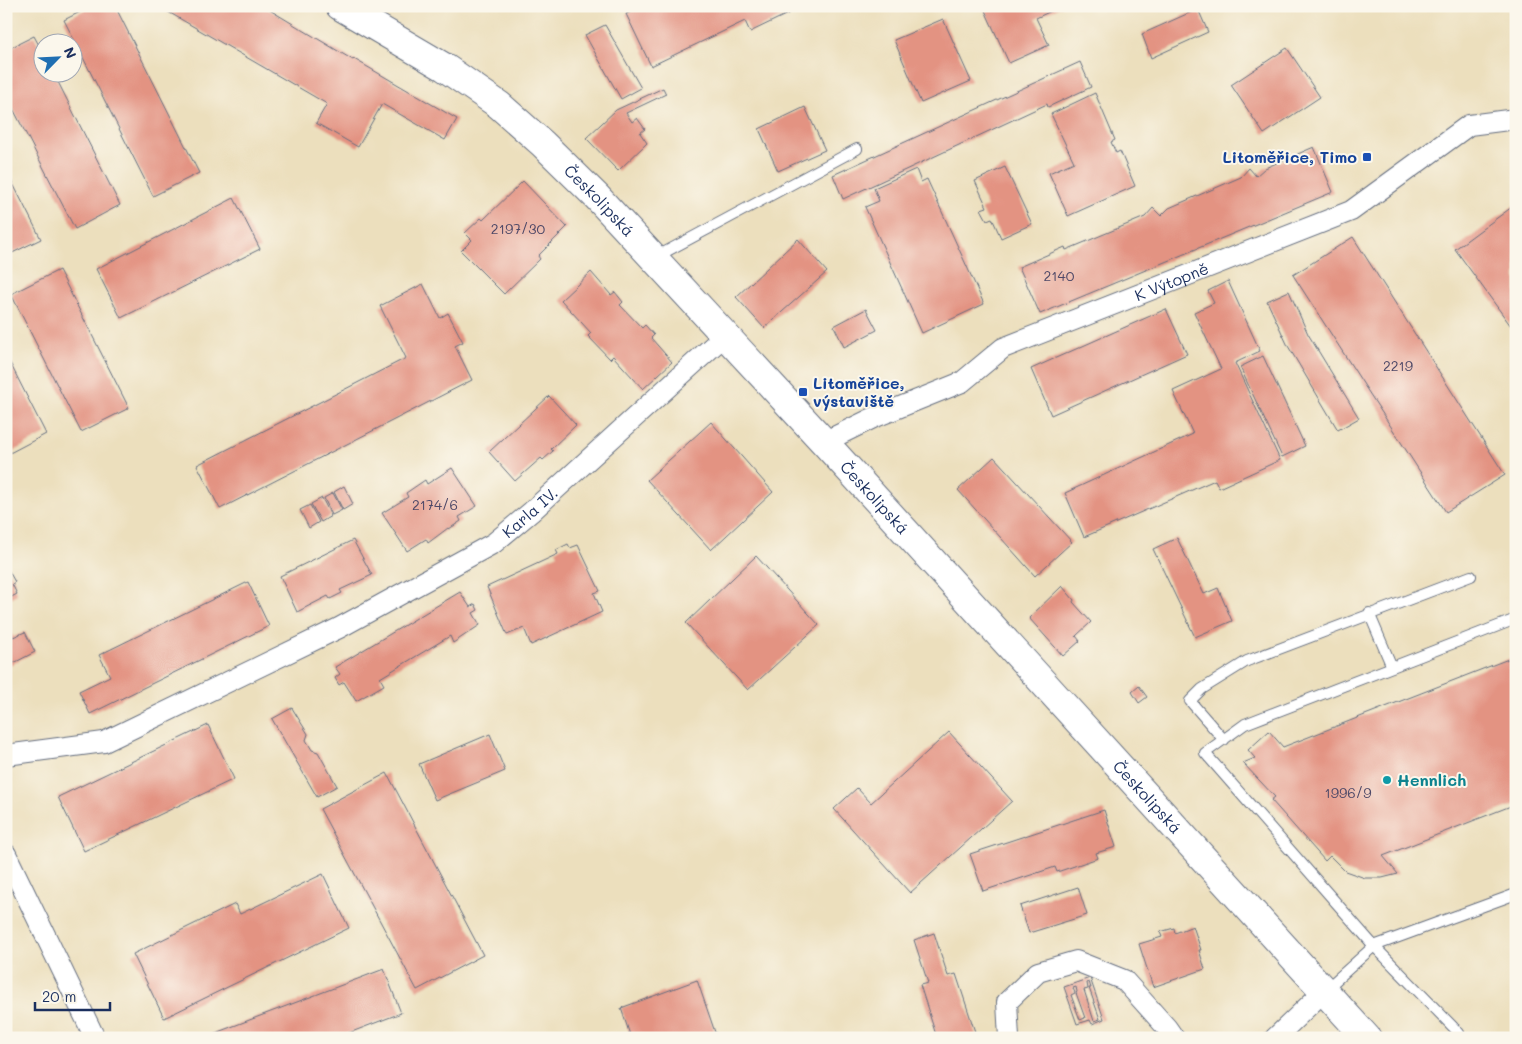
<svg xmlns="http://www.w3.org/2000/svg" width="1522" height="1044" viewBox="0 0 1522 1044" font-family="Mali,sans-serif">
<style>
.building{fill:#e39382;fill-rule:evenodd}
.lines{fill:none;stroke-linecap:round;stroke-linejoin:round}
.lane-casing{stroke:#646d7f;stroke-width:12}
.street-casing{stroke:#646d7f;stroke-width:22}
.primary-casing{stroke:#646d7f;stroke-width:30}
.lane{stroke:#fff;stroke-width:10}
.street{stroke:#fff;stroke-width:20}
.primary{stroke:#fff;stroke-width:28}
.transit-dot{fill:#1a4fb4;stroke:#fbf7ec;stroke-width:2}
.culture-dot{fill:#0f9aa8;stroke:#fbf7ec;stroke-width:2}
.labels{text-anchor:middle;stroke-width:4;stroke-linejoin:round;paint-order:stroke}
.number-label{font-size:14px;fill:#4d4867}
.transit-label{font-size:16px;font-weight:bold;fill:#164399;stroke:#fbf7ec;text-anchor:end}
.street-label{font-size:16px;fill:#1b2f5e;stroke:#fbf7ec}
.culture-label{font-size:16px;font-weight:bold;fill:#0d838f;stroke:#fbf7ec;text-anchor:start}
</style>
<rect width="100%" height="100%" fill="#fbf7ec"/>
<filter id="ink" filterUnits="userSpaceOnUse"><feTurbulence type="fractalNoise" baseFrequency=".02" numOctaves="2"/><feDisplacementMap in="SourceGraphic" scale="10" xChannelSelector="R" yChannelSelector="G"/><feConvolveMatrix kernelMatrix="1 2 1 2 8 2 1 2 1" color-interpolation-filters="sRGB"/></filter>
<filter id="wash" filterUnits="userSpaceOnUse"><feTurbulence type="fractalNoise" baseFrequency=".0096" numOctaves="4" result="noise"/><feDisplacementMap in="SourceGraphic" scale="20" xChannelSelector="R" yChannelSelector="G"/><feGaussianBlur stdDeviation="1.12" result="paint"/><feColorMatrix in="noise" values="0 0 0 0 0 0 0 0 0 0 0 0 0 0 0 0 0 1.4 0 .05"/><feComposite in="paint" operator="in"/></filter>
<g filter="url(#wash)">
<rect width="100%" height="100%" fill="#ecdfbd"/>
<g id="blocks">
<path class="building" d="M92 6H115L199 173 153 196 64 20Z
M158 6H263L353 60 354 59 457 119 445 140 382 104 358 147 316 123 327 104Z
M643 6H804L750 32 745 21 651 66 626 14Z
M983 6H1062L1036 18 1049 45 1009 63Z
M1198 9 1208 32 1151 58 1142 34Z
M943 19 971 81 921 103 894 40Z
M605 25 641 88 621 99 585 35Z
M34 36 42 51V72H53L120 205 75 229 6 95V50Z
M1287 48 1320 97 1264 134 1231 85Z
M1080 62 1091 87 1048 107 1047 104 843 199 833 175Z
M663 88 666 94 626 113 632 122 637 118 645 129 640 133 647 143 618 171 586 138 616 110Z
M1095 93 1115 140 1111 142 1116 153 1120 151 1135 186 1068 216 1049 173 1074 162 1051 114Z
M805 107 825 150 778 171 759 129Z
M1314 147 1333 192 1040 314 1019 267 1065 247 1066 250 1145 217 1153 208 1161 216 1169 208 1241 177 1249 168 1256 176 1265 168Z
M1005 167 1032 224 1001 238 992 218 987 220 981 209 987 207 975 181Z
M916 169 921 182 927 179 984 304 922 333 865 207 879 201 874 188Z
M6 170 41 239 6 256Z
M523 181 567 227 538 256 540 259 504 294 461 251 472 240 465 233 481 218 483 220Z
M234 198 260 249 121 318 96 269Z
M1516 204V333L1455 249Z
M1353 237 1505 475 1446 512 1293 275Z
M798 239 827 272 764 328 736 297Z
M59 270 129 408 81 432 11 294Z
M591 272 611 295 615 292 623 302 620 305 642 328 645 325 654 335 651 338 672 362 643 389 613 356 610 359 588 336 591 333 561 300Z
M1228 281 1260 351 1235 363 1280 460 1219 488 1215 480 1084 537 1065 493 1193 434 1173 391 1221 369 1194 312 1214 303 1208 291Z
M423 284 440 318 448 313 463 342 455 346 472 380 220 509 197 465 406 358 380 306Z
M1289 291 1308 334 1359 418 1338 430 1288 346 1267 301Z
M866 309 877 330 844 347 834 326Z
M1166 309 1187 354 1051 415 1031 369Z
M6 355 46 434 6 455Z
M1263 356 1305 446 1282 457 1240 367Z
M549 396 576 425 551 449 553 451 543 460 541 458 515 481 489 452Z
M711 422 773 492 711 550 647 480Z
M994 457 1072 542 1035 576 958 490Z
M452 468 477 506 459 517 461 521 449 529 448 528 428 543 426 539 407 551 382 513 408 497 406 493 425 480 427 484Z
M344 486 353 504 343 510 334 492Z
M333 493 342 510 332 515 324 498Z
M322 498 331 516 321 522 311 504Z
M310 505 319 522 309 528 300 510Z
M1177 538 1204 594 1218 588 1232 621 1195 637 1153 549Z
M353 540 372 575 340 590 342 593 330 599 328 596 297 612 280 576Z
M568 544 570 548 578 545 600 591 594 593 602 612 531 645 524 628 507 635 487 587 558 554 556 550Z
M756 556 819 625 748 690 686 623Z
M6 566 15 582 12 584 17 594 6 600Z
M248 582 269 626 90 714 79 691 110 676 99 655Z
M1062 586 1074 600 1073 602 1091 622 1076 636 1080 641 1063 656 1029 618Z
M460 592 470 607 475 604 478 610 473 613 480 625 453 643 450 636 380 678 384 685 356 701 344 682 339 685 335 678 340 674 335 667Z
M6 623 13 637 25 632 35 652 6 667Z
M1516 656V804L1383 856 1398 874 1382 878H1365L1345 871 1330 856 1325 861 1271 800 1275 797 1243 763 1255 758 1248 750 1269 731 1283 747Z
M1139 686 1147 697 1139 703 1132 692Z
M292 708 308 734 306 740 312 750 318 752 337 786 317 797 272 719Z
M208 725 234 779 84 851 58 797Z
M949 732 1012 801 910 893 834 809 857 788 871 803Z
M490 734 505 771 435 800 419 764Z
M387 773 483 955 417 990 320 809Z
M1104 810 1116 847 1096 853 1098 858 1057 872 1055 867 983 891 970 854Z
M323 874 349 928 164 1018 133 954 235 904 240 914Z
M1078 887 1087 915 1029 933 1020 906Z
M1193 926 1201 950H1199L1205 969 1153 987 1139 944 1162 937 1160 932 1174 928 1175 933Z
M934 933 948 976 956 974 977 1038H937L920 985 928 983 914 940Z
M384 969 401 1013 336 1038H202Z
M1090 978 1104 1019 1092 1024 1090 1020 1077 1024 1064 987ZM1089 982 1091 988H1089L1100 1019 1094 1021 1084 990 1088 989 1087 983ZM1076 987 1077 992 1076 993 1085 1018 1080 1020 1071 995 1075 993 1073 988Z
M697 980 717 1038H631L621 1008Z"/>
</g>
</g>
<g filter="url(#ink)">
<use href="#blocks" fill-opacity="0" stroke="#646d7f" stroke-width="1"/>
<g class="lines">
<g class="lane-casing">
<path id="lane" d="M654 258 857 149
M1369 613 1392 667
M1224 740 1190 701 1202 689 1247 661 1471 576
M1325 990 1374 946 1516 894
M1459 1033 1374 946 1205 753 1245 724 1516 619"/>
</g>
<g class="street-casing">
<g id="street">
<path id="s1" d="M824 442 873 418 962 382 1003 348 1351 211 1469 125 1516 119"/>
<path id="s2" d="M6 755 104 742 339 628 494 543 531 512 725 335"/>
<path d="M6 854 95 1038"/>
<path d="M1009 1038 1007 1002 1038 972 1076 961 1124 980 1167 1028 1174 1038"/>
<path d="M1275 1038 1324 991"/>
</g>
</g>
<g class="primary-casing">
<g id="primary">
<path id="s3" d="M340 6 444 67 499 105 543 144 597 197 824 442 1367 1038"/>
</g>
</g>
<use href="#lane" class="lane"/>
<use href="#street" class="street"/>
<use href="#primary" class="primary"/>
</g>
</g>
<g class="transit-dot">
<rect x="1362" y="152" width="10" height="10" rx="2.5"/>
<rect x="798" y="387" width="10" height="10" rx="2.5"/>
</g>
<circle class="culture-dot" cx="1387" cy="780" r="5"/>
<g class="labels">
<g class="number-label">
<text x="518" y="234">2197/30</text>
<text x="1059" y="281">2140</text>
<text x="1398" y="371">2219</text>
<text x="435" y="510">2174/6</text>
<text x="1348" y="798">1996/9</text>
</g>
<g class="transit-label">
<text x="1357" y="163">Litoměřice, Timo</text>
<text x="813" y="389" text-anchor="start">Litoměřice,<tspan x="813" dy="18">výstaviště</tspan></text>
</g>
<g class="street-label">
<text dy="6" stroke="none"><textPath href="#s3" startOffset="326">Českolipská</textPath></text>
<text dy="6" stroke="none"><textPath href="#s1" startOffset="385">K Výtopně</textPath></text>
<text dy="6" stroke="none"><textPath href="#s3" startOffset="731">Českolipská</textPath></text>
<text dy="6" stroke="none"><textPath href="#s2" startOffset="584">Karla IV.</textPath></text>
<text dy="6" stroke="none"><textPath href="#s3" startOffset="1136">Českolipská</textPath></text>
</g>
<g class="culture-label">
<text x="1397" y="786">Hennlich</text>
</g>
</g>
<rect width="1522" height="1044" fill="none" stroke="#fbf7ec" stroke-width="25"/>
<g transform="translate(58 58) rotate(66)"><circle r="24" fill="#fbf7ec" stroke="#a1a7b3"/>
<path d="M0-4L9 19L0 12L-9 19Z" fill="#1f6fb2"/>
<text y="-8" font-size="14" font-weight="bold" text-anchor="middle" fill="#1b2f5e">N</text>
</g>
<path d="M35 1002v8h75v-8" fill="none" stroke="#1b2f5e" stroke-width="2.5"/>
<text x="42" y="1002" font-size="15" fill="#1b2f5e" stroke="#fbf7ec" stroke-width="4" paint-order="stroke">20 m</text>
</svg>
